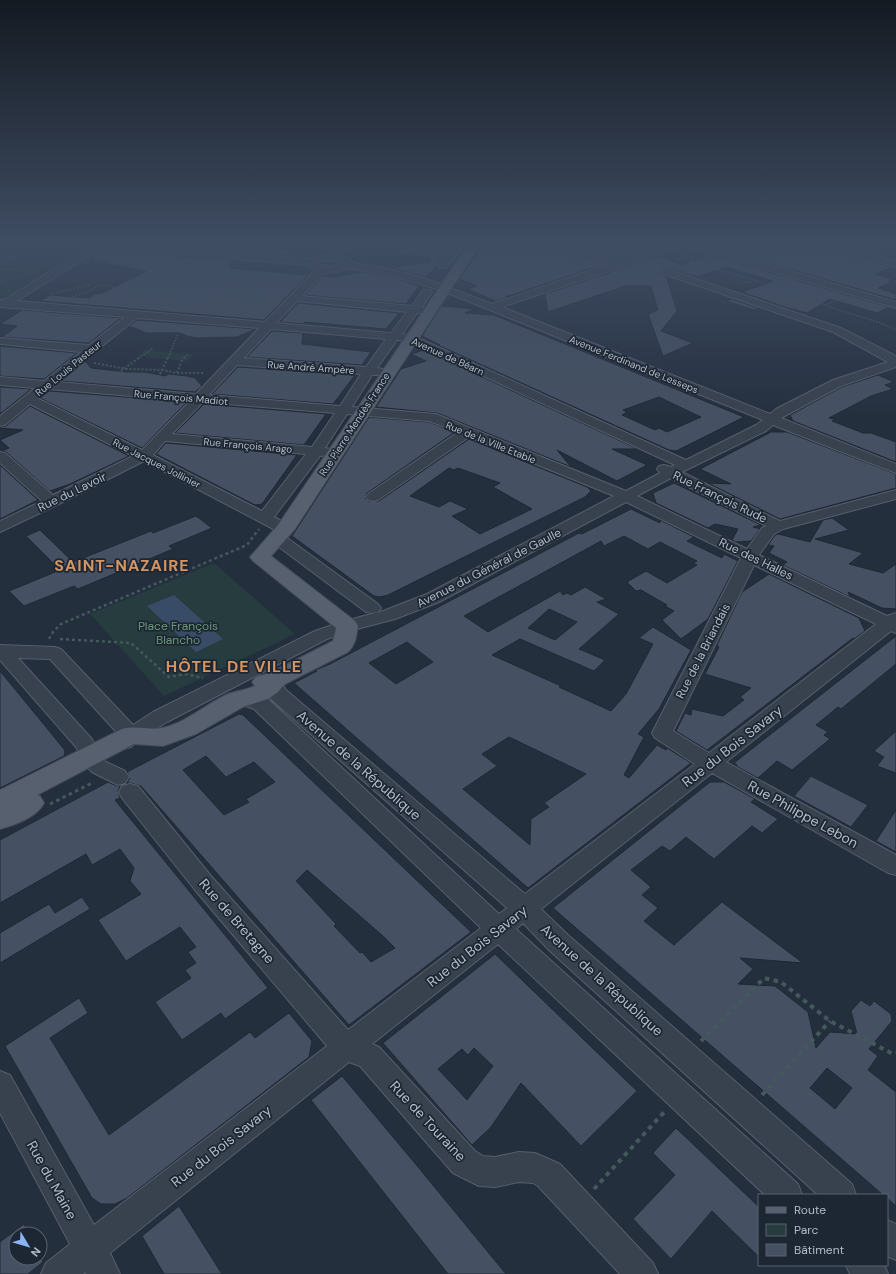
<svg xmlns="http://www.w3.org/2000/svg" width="896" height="1274" viewBox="0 0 896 1274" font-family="'DM Sans',sans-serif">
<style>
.green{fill:#263c3f}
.water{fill:#394c67}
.building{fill:#455162;stroke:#1f2835;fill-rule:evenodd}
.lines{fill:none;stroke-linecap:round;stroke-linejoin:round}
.minor-casing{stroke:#565f6c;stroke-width:2}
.major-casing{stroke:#414a57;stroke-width:2}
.path-far4{stroke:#44595c;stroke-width:1.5;stroke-dasharray:1.5 1.5;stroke-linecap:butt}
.path-far3{stroke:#44595c;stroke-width:2;stroke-dasharray:2 2;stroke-linecap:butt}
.path-far2{stroke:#44595c;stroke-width:2.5;stroke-dasharray:3 3;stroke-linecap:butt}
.path-far1{stroke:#44595c;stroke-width:3;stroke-dasharray:3.5 3.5;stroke-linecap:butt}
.path{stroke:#44595c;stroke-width:4;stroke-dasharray:4.5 4.5;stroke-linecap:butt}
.minor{fill:#38414e;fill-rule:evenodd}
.major{fill:#56606e;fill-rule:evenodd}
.labels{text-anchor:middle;stroke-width:3.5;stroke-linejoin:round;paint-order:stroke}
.far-street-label{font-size:10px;fill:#b4bcc9;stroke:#1d2633}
.street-label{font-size:12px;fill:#b4bcc9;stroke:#1d2633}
.park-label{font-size:12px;fill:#6b9a76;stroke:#1d2633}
.near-street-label{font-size:14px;fill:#b4bcc9;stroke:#1d2633}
.district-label{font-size:16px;font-weight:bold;letter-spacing:1px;fill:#d59563;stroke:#1d2633}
</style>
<rect width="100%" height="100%" fill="#242f3e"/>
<path class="green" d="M0 242 82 248 1 300 0 299Z
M144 350 188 354H194L187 361 137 356Z
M214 563 295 634 164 696 90 614Z"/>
<path class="water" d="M174 595 223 639 196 652 147 606Z"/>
<path class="building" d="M117 241H272L265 247 288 249V254L282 255 118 242Z
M407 241H454L430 274V271L426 277 391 268 430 262V257L396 254Z
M486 241H526L528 244 604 264 509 296 507 295 506 298 496 301 467 289 477 286 459 279Z
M546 241H624L648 248 645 249 647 250 619 259Z
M736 241H805L808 244 891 267 876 274 892 279 889 281 891 282 878 288 896 294V300L717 248Z
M826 241H868L896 243 876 251 890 255 887 257Z
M101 250 240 261 230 262V268L308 275 264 320 40 301 50 295 89 298 95 294 102 293 147 271 103 263 106 261 93 259 94 254Z
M709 255 889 307 877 313 830 299 807 313 785 307 742 292 773 281 726 267 698 277 667 268H661L658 271 660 274 666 276 677 311 661 331 693 343 663 356 648 314 658 310 651 286H625L548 312 545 294 659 256 681 265Z
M363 272 396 278 419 286 406 304 305 295 323 276 333 277Z
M731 299 771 312 759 308 754 310 726 301Z
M298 303 399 313 386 329 304 322V324L280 322Z
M441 306 475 309 465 313 494 315 744 417 676 451 669 450 438 345H440L422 336ZM659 397 667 401 701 417 667 432 659 428 655 430 622 415 627 412 623 410Z
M22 310 121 318 89 343 2 337 17 326 0 324Z
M137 320 256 329 237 337 196 338 187 336 180 333H146L135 328 128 327Z
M272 331 303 333 302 344 371 352 362 365 247 357Z
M0 346 77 353 44 379 0 376Z
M424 350 638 449H612L647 465 617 481 557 450 571 467 437 413 376 407 401 369 426 361 411 354Z
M85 361 91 368 127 372H144L166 376 168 374 187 376 195 378 202 386 195 392 61 381Z
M238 367 355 375 333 404 212 394Z
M878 375 894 382 885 385 893 389 871 396 829 418 835 419 832 421 863 433H871L896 442V462L793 421 790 415 842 387Z
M0 387 31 389 0 414Z
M49 391 187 402 142 448 40 398Z
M204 404 326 414 304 445 175 433Z
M30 406 129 456 70 484 50 491 6 452 2 451 9 448 0 440 23 430 0 428V427L6 426Z
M369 417 429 422 455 432 367 493 365 498 368 501H379L469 439 587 487 591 491 585 497 388 595 380 597 374 596 292 536ZM449 468 454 470 458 468 500 483 493 487 532 509 480 534 452 516 468 509 450 501 439 507 410 496Z
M771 432H787L896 474V488L780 519 708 483 731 484 700 469Z
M166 443 297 455 262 504 255 505 156 454Z
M0 465 38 500 0 519Z
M674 483 761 525 753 527 760 529 751 541 736 542 732 540 738 529 715 524 708 528 656 503 653 493Z
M631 509 660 523V520L694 537 687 541 722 558 724 554 738 561 708 619 681 639 662 620 674 611 665 606 667 605 641 590 636 591 627 582 646 571 667 583 697 565 693 563 697 561 660 542 648 549 624 536 604 546 601 541 464 616 488 632 560 591 563 595 567 593 571 595 585 587 606 599 597 602 619 614 579 649 605 660 594 671 520 639 492 655 561 686 559 687 611 711 626 694 653 644 639 638 653 627 691 650 659 709 638 734 644 737 624 775 629 778 657 745 666 750 667 748 691 763 528 888 294 683 317 671 315 670 330 664 579 533 582 534ZM549 609 577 622 555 640 528 628ZM407 642 433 662 396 684 369 663ZM509 737 586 774 544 803 549 807 531 819 530 845 463 789 497 766 482 754Z
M196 516 212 528 169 546 173 549 78 589 74 586 24 606 9 591 60 570 26 536 40 530 73 562 151 531 153 533Z
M832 518 849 530 815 539 863 553 849 564 883 573 896 564V609L882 608 848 592 850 597 783 565 787 562 769 553 774 546 768 545 775 535 778 534 810 542 823 520Z
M769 574 859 618 865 631 854 639 853 638 707 750 676 731 685 713 691 715 692 709 723 716 744 700 740 697 751 688 705 674 719 647 717 645 742 592Z
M896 636V664L841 709 838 707 816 725 828 732 824 735 830 739 792 770 777 761 758 778 736 766 737 765 734 763Z
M0 671 64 749 65 753 64 756 0 788Z
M239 714 243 715 471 932 349 1025 141 786 130 783H127L130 778 127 772ZM206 756 226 777 254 762 275 782 246 799 249 802 224 815 183 770ZM307 870 383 936 395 948 371 962 362 952 360 953 334 926 336 924 296 881Z
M896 731V773L877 766 884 757 874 751Z
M811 776 868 805 851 827 794 796Z
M108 782 117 786H120L118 791 120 798 115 800 268 988 225 1019 221 1013 182 1040 155 1002 191 978 185 970 196 963 188 952 196 947 180 927 126 961 98 920 141 894 130 881 134 868 120 849 92 865 86 854 0 903V840Z
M710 782H724L755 799 751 802 778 819 762 833 752 826 714 859 686 837 670 851 662 846 631 870 651 887 642 895 658 908 644 921 674 945 722 902 803 963 740 958 753 969 738 984 775 986 808 1012 816 1048 830 1032 857 1034 851 1011 861 1000 870 1006 874 1001 891 1014 892 1021 869 1049 878 1056 868 1070 896 1092V1206L887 1198V1195H883L553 908ZM827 1068 852 1088 835 1109 810 1088Z
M896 810V852L876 841Z
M82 897 90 909 0 963V933L49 904 55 913Z
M495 954 637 1091 581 1146 521 1083 491 1127 472 1145 383 1043ZM474 1048 493 1066 467 1100 438 1069 462 1049 468 1055Z
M79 998 88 1013 50 1038 109 1135 250 1032 255 1038 289 1013 312 1041 309 1057 127 1198 115 1204H101L92 1198 5 1046Z
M342 1076 423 1173 506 1274H448L311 1100Z
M676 1128 759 1207V1257L712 1211 671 1259 633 1219 675 1175 653 1153Z
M179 1206 222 1274H164L142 1236Z
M24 1224 29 1234H16V1258H40V1256L43 1262 28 1274H0V1242Z"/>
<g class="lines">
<g class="minor-casing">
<path id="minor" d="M44 241 97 242 104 241 106 243 312 259 315 257 329 255 345 241H354L339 256 349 258 354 263 384 268 424 278 492 304 609 264 528 243 527 241H541L619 261 674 243V241H692V242L896 302V308L684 246 502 307 770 414 776 409 833 380 888 362 833 332 661 273 659 271 661 269H667L841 328 896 356V367L841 386 781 418 896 464V473L773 425 766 431 682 472 780 521 896 490V499L783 529 774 534 759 555 887 616 896 613V633L891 631 726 762 896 855V875L888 873 712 773 541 909 568 935 852 1184 856 1195H818L550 951 523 923 516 929 798 1184 802 1195H765L498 944 372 1044 379 1047 475 1151 483 1156 495 1157 519 1152 535 1153 560 1164 653 1263 658 1274H620L538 1186 533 1183 519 1182 495 1187 479 1186 453 1173 360 1066 349 1062 110 1253 120 1274H86L85 1272 83 1274H41L46 1263 70 1244 0 1113V1071L10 1075 94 1225 327 1046 195 890 122 798 119 792 122 786 130 784 138 786 211 876 348 1030 481 928 254 709 240 704 237 699 240 694C251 691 259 694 268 699L499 914 507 908 272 700 263 685 266 681 273 679 280 681 286 690 525 894 695 764 655 738 652 733 741 558 626 502 439 602 395 619 353 630 327 639 167 722 138 740 131 747 124 749 117 747 114 742 119 735 50 659 18 658 91 738 102 757 106 762 125 771 129 777 125 783 118 785 92 772 87 767 76 747 0 660V645L55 647 61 649 133 725 153 712 315 631 341 622 383 611 427 594 614 496 469 437 378 500 373 501 368 500 366 497 368 494 458 432 429 421 347 414 325 448 331 449 333 452 331 455 320 456 274 517 291 526 293 529 291 532 285 534 279 532 144 461 57 505 0 532V521L42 501 0 463V452L5 453 53 495 133 456 30 404 5 425 0 426V416L35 388 0 385V377L44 381 81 352 0 344V338L89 345 125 317 0 307V300H4L89 247 48 244ZM101 248 308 265 315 270 265 322 17 301ZM332 260 343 263 330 267 318 264 321 261ZM348 268 396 277 440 290 763 420 756 425 686 460 414 336 402 334 417 313H424L429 310 428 308 422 307 432 292 431 290H423L412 306 302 296 324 273 336 272ZM297 301 407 312 391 333 276 323ZM137 318 259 328 196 394 57 382ZM271 329 386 339 366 367 244 358ZM397 340 408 341 675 465 671 467 664 465 659 466 657 469 660 473 626 491 436 414 352 407 372 375H383L385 372 383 369 377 368ZM237 365 361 374 340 406 209 395ZM49 389 190 401 142 450 37 398ZM203 402 335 413 312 447 172 434ZM165 441 306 454 262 511 153 455ZM671 478 766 526 762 528 747 549 637 496ZM754 565 876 624 709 753 673 731Z
M457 241H467L446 268H440L438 266Z
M806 241H821L896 261V267L808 243Z
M277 533 283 535 378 604 381 608 378 612 372 613 366 612 271 541 269 538 271 535Z
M887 1220 896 1224V1260L887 1256Z
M846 1265H884L888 1274H850Z"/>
</g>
<g class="major-casing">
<path id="major" d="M471 241H482L295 529 271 556 355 621 358 626C356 637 356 644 348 652L285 684 278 692 268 699 243 707 196 734 163 746 134 744 37 795 40 796 44 803C37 817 15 825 0 829V790L122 729C136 725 149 730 162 728 186 723 206 704 228 694 237 691 246 690 255 686L252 682 256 677 270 673 333 641 336 628 253 561 250 557 278 525Z"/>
</g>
<path class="path-far4" d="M0 246 19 245 41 250
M0 255 22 258
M693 257 692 261 704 266 767 284 839 310 881 323 896 330
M675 258 693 260
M0 261 19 255 44 251
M0 269 35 271
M142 272 164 270
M158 276 137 291 272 303
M157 277 261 295 255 302
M0 281 29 274
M738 282H753
M50 294 90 285
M73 297 92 290 99 285 137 291
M825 305 837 300
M183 306 229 267
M139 358 153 348
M168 358 178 334
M184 358 188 354"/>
<path class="path-far3" d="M94 363 127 369 163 370 177 373H204
M121 371 140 357
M177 373 182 360 185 357
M160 374 168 357"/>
<path class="path-far2" d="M49 639 53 632 61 624 247 545 259 529
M60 639 131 643 169 677 186 674 203 678"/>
<path class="path-far1" d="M50 804 94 782"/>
<path class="path" d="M701 1041 764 978 781 982 830 1021 893 1054 896 1053
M762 1095 830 1021
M594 1189 665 1111"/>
<use href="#minor" class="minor"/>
<use href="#major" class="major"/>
</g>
<linearGradient id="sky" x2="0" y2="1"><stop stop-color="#141a22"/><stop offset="0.58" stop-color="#3f4d63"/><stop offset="1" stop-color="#3f4d63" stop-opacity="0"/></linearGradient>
<rect width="896" height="419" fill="url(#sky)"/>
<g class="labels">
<g class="far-street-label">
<text transform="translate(448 356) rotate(24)" y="4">Avenue de Béarn</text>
<text transform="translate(634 364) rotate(22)" y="4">Avenue Ferdinand de Lesseps</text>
<text transform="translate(311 367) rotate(4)" y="4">Rue André Ampère</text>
<text transform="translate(68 368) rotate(-39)" y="4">Rue Louis Pasteur</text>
<text transform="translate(181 397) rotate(5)" y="4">Rue François Madiot</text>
<text transform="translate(354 424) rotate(-57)" y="4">Rue Pierre Mendès France</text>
<text transform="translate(491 442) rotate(22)" y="4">Rue de la Ville Etable</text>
<text transform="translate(248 445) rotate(5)" y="4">Rue François Arago</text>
<text transform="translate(157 463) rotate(27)" y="4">Rue Jacques Jollinier</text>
</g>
<g class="street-label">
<text transform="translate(72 492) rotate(-26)" y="4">Rue du Lavoir</text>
<text transform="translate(720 497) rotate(26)" y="4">Rue François Rude</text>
<text transform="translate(756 559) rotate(26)" y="4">Rue des Halles</text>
<text transform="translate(489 568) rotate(-27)" y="4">Avenue du Général de Gaulle</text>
<text transform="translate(703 651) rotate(-63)" y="4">Rue de la Briandais</text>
</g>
<g class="park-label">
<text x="178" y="630">Place François<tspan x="178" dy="14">Blancho</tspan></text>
</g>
<g class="near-street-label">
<text transform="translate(732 746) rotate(-38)" y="5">Rue du Bois Savary</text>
<text transform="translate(359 765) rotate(41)" y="5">Avenue de la République</text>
<text transform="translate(803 814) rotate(29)" y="5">Rue Philippe Lebon</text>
<text transform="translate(237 921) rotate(49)" y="5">Rue de Bretagne</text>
<text transform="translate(477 946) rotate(-38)" y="5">Rue du Bois Savary</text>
<text transform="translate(602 980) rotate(42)" y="5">Avenue de la République</text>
<text transform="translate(428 1121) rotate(47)" y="5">Rue de Touraine</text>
<text transform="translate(221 1146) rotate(-38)" y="5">Rue du Bois Savary</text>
<text transform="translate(52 1180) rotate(61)" y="5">Rue du Maine</text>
</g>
<g class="district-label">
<text x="122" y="571">SAINT-NAZAIRE</text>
<text x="234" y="672">HÔTEL DE VILLE</text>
</g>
</g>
<rect x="758" y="1194" width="130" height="72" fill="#1d2633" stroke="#59626f"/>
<rect x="766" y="1207" width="20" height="6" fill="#56606e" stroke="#59626f"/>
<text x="794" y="1214" font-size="12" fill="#b4bcc9">Route</text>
<rect x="766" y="1224" width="20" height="12" fill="#263c3f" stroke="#59626f"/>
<text x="794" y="1234" font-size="12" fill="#b4bcc9">Parc</text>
<rect x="766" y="1244" width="20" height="12" fill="#455162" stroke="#59626f"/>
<text x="794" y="1254" font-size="12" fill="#b4bcc9">Bâtiment</text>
<g transform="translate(28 1246) rotate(128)"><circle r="19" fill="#1d2633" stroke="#59626f"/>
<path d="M0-3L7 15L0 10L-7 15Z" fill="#8ab4f8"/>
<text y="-6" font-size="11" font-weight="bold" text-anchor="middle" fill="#b4bcc9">N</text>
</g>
</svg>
